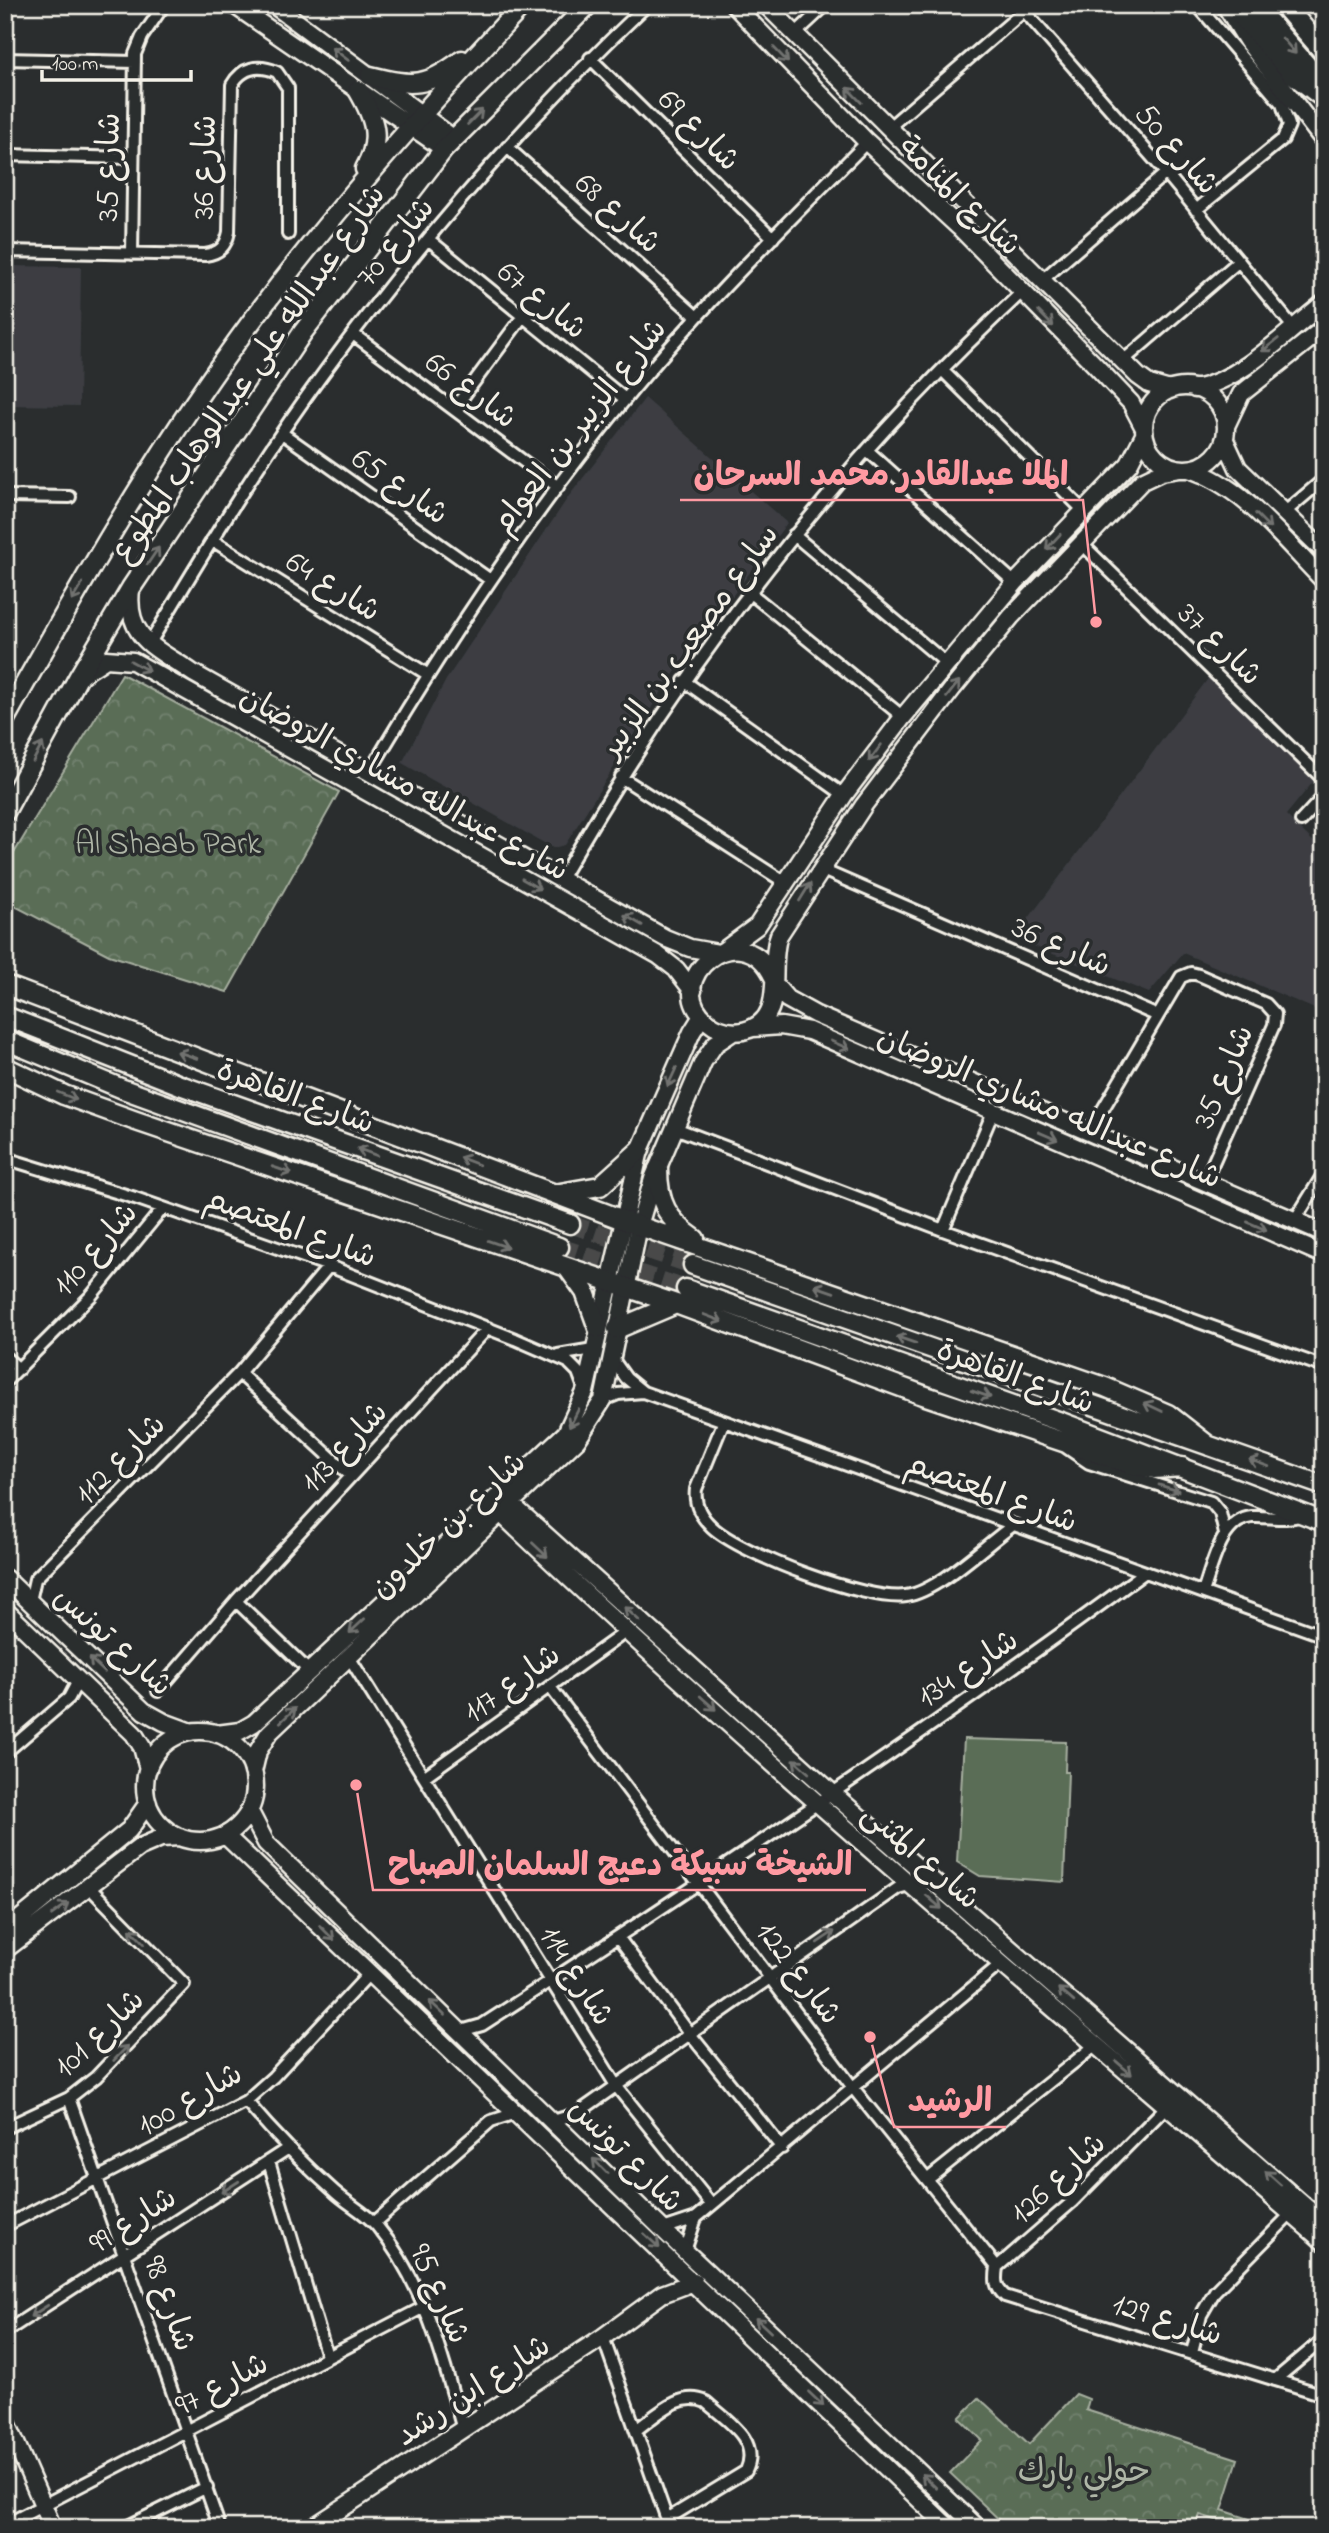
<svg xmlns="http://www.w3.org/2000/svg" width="1329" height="2533" viewBox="0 0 1329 2533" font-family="'Indie Flower','Playpen Sans Arabic',sans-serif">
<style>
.built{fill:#3c3e43}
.grass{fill:#5a6d57;stroke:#a7afa0;stroke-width:2}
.park{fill:url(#park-crowns);stroke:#a7afa0;stroke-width:2}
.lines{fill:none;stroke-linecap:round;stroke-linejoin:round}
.primary-tunnel{stroke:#484a4a;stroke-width:18;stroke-dasharray:18 9;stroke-linecap:butt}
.street-casing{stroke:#f4f1e8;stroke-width:16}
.secondary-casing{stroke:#f4f1e8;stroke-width:21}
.primary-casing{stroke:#f4f1e8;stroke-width:23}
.highway-casing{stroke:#f4f1e8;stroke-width:24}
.street{stroke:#2a2d2e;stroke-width:10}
.secondary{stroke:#2a2d2e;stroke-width:16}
.primary{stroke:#2a2d2e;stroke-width:18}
.highway{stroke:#2a2d2e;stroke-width:19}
.oneway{stroke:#71726f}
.labels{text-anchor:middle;stroke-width:7;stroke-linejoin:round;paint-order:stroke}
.street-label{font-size:32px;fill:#f4f1e8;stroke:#2a2d2e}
.park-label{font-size:32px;fill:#afb6a7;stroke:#2a2d2e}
.leader{fill:none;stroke:#ff9aa2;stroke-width:2.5}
.callout-dot{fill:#ff9aa2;stroke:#2a2d2e;stroke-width:2.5}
.callout-label{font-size:33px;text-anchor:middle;font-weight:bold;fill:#ff9aa2;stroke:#2a2d2e;stroke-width:7;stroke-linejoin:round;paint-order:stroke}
</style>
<defs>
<pattern id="park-crowns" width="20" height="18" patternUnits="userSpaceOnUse" patternTransform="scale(1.75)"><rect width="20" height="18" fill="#5a6d57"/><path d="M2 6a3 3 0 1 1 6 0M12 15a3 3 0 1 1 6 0" fill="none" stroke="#72826f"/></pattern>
</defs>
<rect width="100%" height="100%" fill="#2a2d2e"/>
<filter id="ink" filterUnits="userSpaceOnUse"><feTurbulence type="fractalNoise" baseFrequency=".0143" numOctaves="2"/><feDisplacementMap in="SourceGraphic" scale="14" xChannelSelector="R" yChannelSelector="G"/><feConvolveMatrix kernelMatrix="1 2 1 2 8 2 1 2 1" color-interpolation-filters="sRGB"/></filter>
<g filter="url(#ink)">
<path class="built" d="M5 266 81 267 79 406 5 405Z
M645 398 787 523 667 683 565 845 553 848 402 763 446 680 569 496Z
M1213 672 1313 773V782L1286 815 1324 852V1013L1183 953 1149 993 1014 938Z"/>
<path class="grass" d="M964 1739 1066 1742 1065 1772H1068L1064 1882 980 1876 957 1862Z"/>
<path class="park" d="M122 674 339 792 227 992 109 955 5 901V868Z
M1076 2394 1089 2399 1086 2410 1238 2459 1222 2510 1277 2528H1241L1200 2515 1195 2528H1008L950 2473 982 2440 959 2418 979 2398 1029 2444Z"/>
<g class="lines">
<path class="primary-tunnel" d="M570 1224 693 1265
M559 1247 686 1289"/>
<g class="street-casing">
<path id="street" d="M1019 5 1166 173 1293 327
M795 34 826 5
M590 58 773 238
M5 59 135 62
M887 129 1024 11
M507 147 697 317
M5 155 133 158
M1196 210 1283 139 1289 125 1282 104 1197 5
M428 239 625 399
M5 251 205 255C220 253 226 246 229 232L232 85C242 67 258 64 277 72L288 88V234
M132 254 135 54 142 37 164 5
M1041 281 1166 173
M353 334 558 487
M1123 361 1239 261
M942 370 1083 510
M454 409 523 316
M282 433 489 579
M867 450 1015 583
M5 496 70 497
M1284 513 1324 479
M794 535 946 663
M212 540 427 674
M1082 544 1324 780
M749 592 903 717
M150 643C205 551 261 458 325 371 421 240 528 117 647 5
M684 681 844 795
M370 771C446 642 529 518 624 401 699 309 784 226 867 142
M621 777 786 883
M1301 821 1324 796
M820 869 1158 1016
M561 879C685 662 837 463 1021 293
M675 1128 943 1230 1324 1367
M1090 1131 1181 977 1191 973 1199 975 1266 1004 1275 1014 1274 1025 1205 1181
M5 1158 135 1198 329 1266 515 1339 568 1362 578 1372 584 1388
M1295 1220 1324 1173
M943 1230 993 1112
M558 1355 593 1349
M5 1357 19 1369
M611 1357 626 1378 643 1392 1324 1636
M239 1373 351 1476
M5 1382 91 1296 163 1208
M603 1400 618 1394 643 1392
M723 1423 696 1489C694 1504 700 1516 712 1527 741 1554 867 1602 906 1596 939 1591 984 1546 1012 1526
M1067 1448 1089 1463 1211 1502 1220 1513 1225 1534
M1203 1592C1212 1568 1220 1520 1252 1517 1270 1516 1285 1521 1302 1515
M30 1601 35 1579 239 1373 329 1266
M236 1601 308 1670
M349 1657 617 2087 710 2203
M550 1687 854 2089 997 2267
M158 1691 236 1601 488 1328
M5 1753 69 1698 78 1681
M425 1776 627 1631
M618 1937 690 2034 782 2148
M461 2031 482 2025C706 1881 929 1731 1144 1573
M69 2098 220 2528
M246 2101C274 2134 303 2164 335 2192 348 2204 366 2213 377 2226 425 2284 443 2359 463 2430
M1167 2106 1072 2202 997 2267C995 2281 995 2287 1005 2296L1324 2395
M553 2121 576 2114 898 1888 913 1884
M5 2128 69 2098 96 2077 184 1984 90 1888
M269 2162 327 2356
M927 2180 1097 2044
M375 2222 491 2121 516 2113
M5 2226 246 2101 273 2077 368 1975
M663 2229 696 2218 1003 1962
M685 2251 696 2218
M5 2332 287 2149
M603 2337 670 2528
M1192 2353 1201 2315 1215 2291 1291 2214
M1275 2380 1324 2339
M636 2430C657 2415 680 2390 706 2402 726 2420 761 2440 746 2471L667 2519
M5 2525 424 2307
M124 2528 207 2487"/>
</g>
<g class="secondary-casing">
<path id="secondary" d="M234 5 444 149
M274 5 454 139
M734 5 867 142 959 227 1094 364 1131 403 1144 428
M766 5 1138 376 1149 384 1170 390
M1225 5 1248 42 1324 141
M1144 428a41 41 0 1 1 82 0a41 41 0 1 1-82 0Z
M1195 389C1244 379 1285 333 1324 303
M1226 426 1241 394 1324 328
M1225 440 1238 468 1324 551
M1189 469C1244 486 1284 541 1324 581
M131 589C125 639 157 648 193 673L665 938 690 948 718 953
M81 675 106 659 133 661 658 955 676 969 693 991
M723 951 757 926 844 795 903 717 1015 583 1129 464 1144 435
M773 977C742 911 658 980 707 1021 717 1030 730 1033 743 1031 789 1021 767 967 779 935L864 805 953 688 1011 617 1142 481 1161 472 1179 469
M775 985 787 999 816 1015 1324 1233
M753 1028 781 1026 809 1031 1324 1255
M500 1494 831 1792 1324 2223
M490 1503C758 1760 1044 1999 1324 2242
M5 1578 144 1711 164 1722 191 1732
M5 1610 134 1734 142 1747 148 1769
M145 1786a55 55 0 1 1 110 0a55 55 0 1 1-110 0Z
M217 1734 240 1731 254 1723 566 1433 585 1392 640 1150 692 1032 702 1016
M253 1772 258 1751 269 1733 577 1440 603 1400 639 1226 653 1179 703 1062 715 1044 733 1032
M249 1810 266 1843 688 2254 978 2528
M225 1835 949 2528
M5 1931 129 1830 148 1803
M5 1950 140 1847 161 1838 180 1837
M5 2418 53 2528
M312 2528 603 2337 662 2294 694 2282"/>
</g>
<g class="primary-casing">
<path id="primary" d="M370 76C415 87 425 87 462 60
M358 90C375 119 382 139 365 169
M5 719C78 589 151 460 238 340 324 221 422 112 523 5
M5 812 79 676 131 588 303 332 444 149 588 5
M5 985 639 1226 1105 1387 1168 1414 1209 1446
M5 1016 180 1085 570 1224
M5 1040 123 1089 559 1247
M5 1067 64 1095 136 1121 676 1304 920 1394 1132 1465 1154 1469 1182 1467
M658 1169C658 1202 667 1220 695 1239
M560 1193 600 1186 640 1150
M693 1265 1324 1486
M567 1267 585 1292 598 1328
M686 1289 1061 1422 1324 1522
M617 1329 676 1304"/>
</g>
<g class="highway-casing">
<path id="highway" d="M1232 5 1292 73 1324 98
M1254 5 1324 86
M1284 5 1324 52"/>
</g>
<use href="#street" class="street"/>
<use href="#secondary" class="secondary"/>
<use href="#primary" class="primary"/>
<use href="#highway" class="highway"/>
</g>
<defs><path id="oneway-shaft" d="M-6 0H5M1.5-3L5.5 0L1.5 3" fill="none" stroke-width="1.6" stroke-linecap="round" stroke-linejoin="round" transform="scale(1.75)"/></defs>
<g class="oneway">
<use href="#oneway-shaft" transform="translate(1289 46) rotate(49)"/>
<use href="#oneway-shaft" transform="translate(340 54) rotate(-143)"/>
<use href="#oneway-shaft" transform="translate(781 55) rotate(46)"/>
<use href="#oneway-shaft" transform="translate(854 95) rotate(-134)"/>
<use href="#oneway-shaft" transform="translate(475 117) rotate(-45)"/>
<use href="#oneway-shaft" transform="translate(1046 319) rotate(45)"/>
<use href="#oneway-shaft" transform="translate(1270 345) rotate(142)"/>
<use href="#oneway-shaft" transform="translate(1263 521) rotate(45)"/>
<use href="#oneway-shaft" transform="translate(1053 542) rotate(133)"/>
<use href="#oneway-shaft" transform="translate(153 556) rotate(-56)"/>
<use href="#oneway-shaft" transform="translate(77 592) rotate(121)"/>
<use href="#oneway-shaft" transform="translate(140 666) rotate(29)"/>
<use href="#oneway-shaft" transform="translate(953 689) rotate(-52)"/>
<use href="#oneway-shaft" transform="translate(38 752) rotate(-62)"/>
<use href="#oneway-shaft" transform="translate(875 753) rotate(127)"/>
<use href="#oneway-shaft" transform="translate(531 884) rotate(30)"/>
<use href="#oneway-shaft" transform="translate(805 892) rotate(-58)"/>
<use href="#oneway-shaft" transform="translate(633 920) rotate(-150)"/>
<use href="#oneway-shaft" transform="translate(840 1045) rotate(24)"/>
<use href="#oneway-shaft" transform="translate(187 1055) rotate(-161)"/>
<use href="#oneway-shaft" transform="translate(672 1077) rotate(115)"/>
<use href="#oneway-shaft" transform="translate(67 1096) rotate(22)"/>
<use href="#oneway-shaft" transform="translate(1048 1136) rotate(23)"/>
<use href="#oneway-shaft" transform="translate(367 1152) rotate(-160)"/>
<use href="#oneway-shaft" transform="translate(469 1161) rotate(-159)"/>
<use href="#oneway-shaft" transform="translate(282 1170) rotate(19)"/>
<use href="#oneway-shaft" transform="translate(1257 1226) rotate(23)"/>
<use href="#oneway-shaft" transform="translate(498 1244) rotate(19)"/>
<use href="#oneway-shaft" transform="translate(824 1289) rotate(-161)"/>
<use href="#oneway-shaft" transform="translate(713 1318) rotate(21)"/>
<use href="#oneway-shaft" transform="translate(906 1340) rotate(-161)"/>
<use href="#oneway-shaft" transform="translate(981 1394) rotate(19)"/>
<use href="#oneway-shaft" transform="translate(1153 1407) rotate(-155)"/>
<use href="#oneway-shaft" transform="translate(574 1418) rotate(117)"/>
<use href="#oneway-shaft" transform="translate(1259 1463) rotate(-160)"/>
<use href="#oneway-shaft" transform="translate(1169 1488) rotate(17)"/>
<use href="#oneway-shaft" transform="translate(540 1550) rotate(43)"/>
<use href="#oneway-shaft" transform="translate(632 1614) rotate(-138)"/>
<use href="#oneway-shaft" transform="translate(357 1626) rotate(137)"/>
<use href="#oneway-shaft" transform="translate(97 1665) rotate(-136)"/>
<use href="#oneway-shaft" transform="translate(708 1703) rotate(42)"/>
<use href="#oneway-shaft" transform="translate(288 1715) rotate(-43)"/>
<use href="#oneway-shaft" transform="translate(801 1766) rotate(-138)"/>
<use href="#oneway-shaft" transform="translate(934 1902) rotate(41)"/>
<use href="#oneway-shaft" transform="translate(60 1909) rotate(-36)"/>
<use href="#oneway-shaft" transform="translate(327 1933) rotate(45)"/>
<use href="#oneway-shaft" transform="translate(137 1936) rotate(-134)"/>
<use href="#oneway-shaft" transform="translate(826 1937) rotate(-34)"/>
<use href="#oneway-shaft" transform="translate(1066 1995) rotate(-139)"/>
<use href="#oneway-shaft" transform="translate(437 2008) rotate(-136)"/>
<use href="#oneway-shaft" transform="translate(121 2053) rotate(-46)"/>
<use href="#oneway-shaft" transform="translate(1124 2068) rotate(41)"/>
<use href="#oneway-shaft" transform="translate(600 2166) rotate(-135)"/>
<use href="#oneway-shaft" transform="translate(1273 2178) rotate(-138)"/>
<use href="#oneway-shaft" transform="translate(230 2187) rotate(147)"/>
<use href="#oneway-shaft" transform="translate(652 2241) rotate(43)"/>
<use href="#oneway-shaft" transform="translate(39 2311) rotate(147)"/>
<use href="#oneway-shaft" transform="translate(763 2325) rotate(-137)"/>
<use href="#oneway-shaft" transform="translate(816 2399) rotate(44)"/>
<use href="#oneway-shaft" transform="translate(929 2481) rotate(-136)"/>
</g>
</g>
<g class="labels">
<g class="street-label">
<text transform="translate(700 129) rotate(45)" y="11">شارع 69</text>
<text transform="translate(1178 148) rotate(49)" y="11">شارع 50</text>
<text transform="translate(107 167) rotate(-89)" y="11">شارع 35</text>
<text transform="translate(203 167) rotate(-89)" y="11">شارع 36</text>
<text transform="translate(961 195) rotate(44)" y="11">شارع المنامة</text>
<text transform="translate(619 212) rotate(42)" y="11">شارع 68</text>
<text transform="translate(394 241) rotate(-51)" y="11">شارع 70</text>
<text transform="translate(543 299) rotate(39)" y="11">شارع 67</text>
<text transform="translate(247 373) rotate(-55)" y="11">شارع عبدالله علي عبدالوهاب المطوع</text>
<text transform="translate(472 389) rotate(37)" y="11">شارع 66</text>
<text transform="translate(578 425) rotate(-52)" y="11">شارع الزبير بن العوام</text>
<text transform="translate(401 485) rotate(35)" y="11">شارع 65</text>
<text transform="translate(334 585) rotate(32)" y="11">شارع 64</text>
<text transform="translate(688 640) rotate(-54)" y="11">سارع مصعب بن الزبير</text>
<text transform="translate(1221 643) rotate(44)" y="11">شارع 37</text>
<text transform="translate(405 782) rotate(29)" y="11">شارع عبدالله مشاري الروضان</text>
<text transform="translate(1062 945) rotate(24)" y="11">شارع 36</text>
<text transform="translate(1222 1076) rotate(-67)" y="11">شارع 35</text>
<text transform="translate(296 1095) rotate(20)" y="11">شارع القاهرة</text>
<text transform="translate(1050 1106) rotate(23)" y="11">شارع عبدالله مشاري الروضان</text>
<text transform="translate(291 1226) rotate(20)" y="11">شارع المعتصم</text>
<text transform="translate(94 1248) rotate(-49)" y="11">شارع 110</text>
<text transform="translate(1016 1375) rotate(20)" y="11">شارع القاهرة</text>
<text transform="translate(343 1446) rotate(-47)" y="11">شارع 113</text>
<text transform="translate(119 1458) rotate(-45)" y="11">شارع 112</text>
<text transform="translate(992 1491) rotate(20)" y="11">شارع المعتصم</text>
<text transform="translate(447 1524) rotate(-43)" y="11">شارع بن خلدون</text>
<text transform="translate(114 1640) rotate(42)" y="11">شارع تونس</text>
<text transform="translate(967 1667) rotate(-34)" y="11">شارع 134</text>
<text transform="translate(511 1682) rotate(-36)" y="11">شارع 117</text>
<text transform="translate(922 1855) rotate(41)" y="11">شارع المثنى</text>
<text transform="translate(800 1972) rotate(53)" y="11">شارع 122</text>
<text transform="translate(578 1975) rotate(58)" y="11">شارع 114</text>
<text transform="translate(98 2032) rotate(-44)" y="11">شارع 101</text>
<text transform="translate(189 2098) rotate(-30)" y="11">شارع 100</text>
<text transform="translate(627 2154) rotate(45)" y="11">شارع تونس</text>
<text transform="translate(1057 2177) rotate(-43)" y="11">شارع 126</text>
<text transform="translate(132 2219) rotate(-33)" y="11">شارع 99</text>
<text transform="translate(441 2293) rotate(66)" y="11">شارع 95</text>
<text transform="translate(171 2303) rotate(70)" y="11">شارع 98</text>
<text transform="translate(1168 2318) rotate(17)" y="11">شارع 129</text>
<text transform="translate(221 2383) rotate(-28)" y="11">شارع 97</text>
<text transform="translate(472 2389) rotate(-33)" y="11">شارع ابن رشد</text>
</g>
<g class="park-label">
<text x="168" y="853">Al Shaab Park</text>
<text x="1084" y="2481">حولي بارك</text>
</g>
</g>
<path class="leader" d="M1096 622L1083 500H680M356 1785L373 1890H866M870 2037L894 2127H1006"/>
<g class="callout-dot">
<circle cx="1096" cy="622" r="7"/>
<circle cx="356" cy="1785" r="7"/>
<circle cx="870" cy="2037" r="7"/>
</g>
<g class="callout-label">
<text x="881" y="485">الملا عبدالقادر محمد السرحان</text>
<text x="620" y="1875">الشيخة سبيكة دعيج السلمان الصباح</text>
<text x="950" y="2111">الرشيد</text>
</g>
<rect width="1329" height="2533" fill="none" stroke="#2a2d2e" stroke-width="28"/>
<rect x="14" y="14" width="1301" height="2505" fill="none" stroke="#f4f1e8" stroke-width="2.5" filter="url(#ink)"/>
<path d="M42 70v10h149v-10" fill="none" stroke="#f4f1e8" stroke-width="3.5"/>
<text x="52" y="70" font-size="21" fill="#f4f1e8" stroke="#2a2d2e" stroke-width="5" paint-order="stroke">100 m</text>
</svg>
